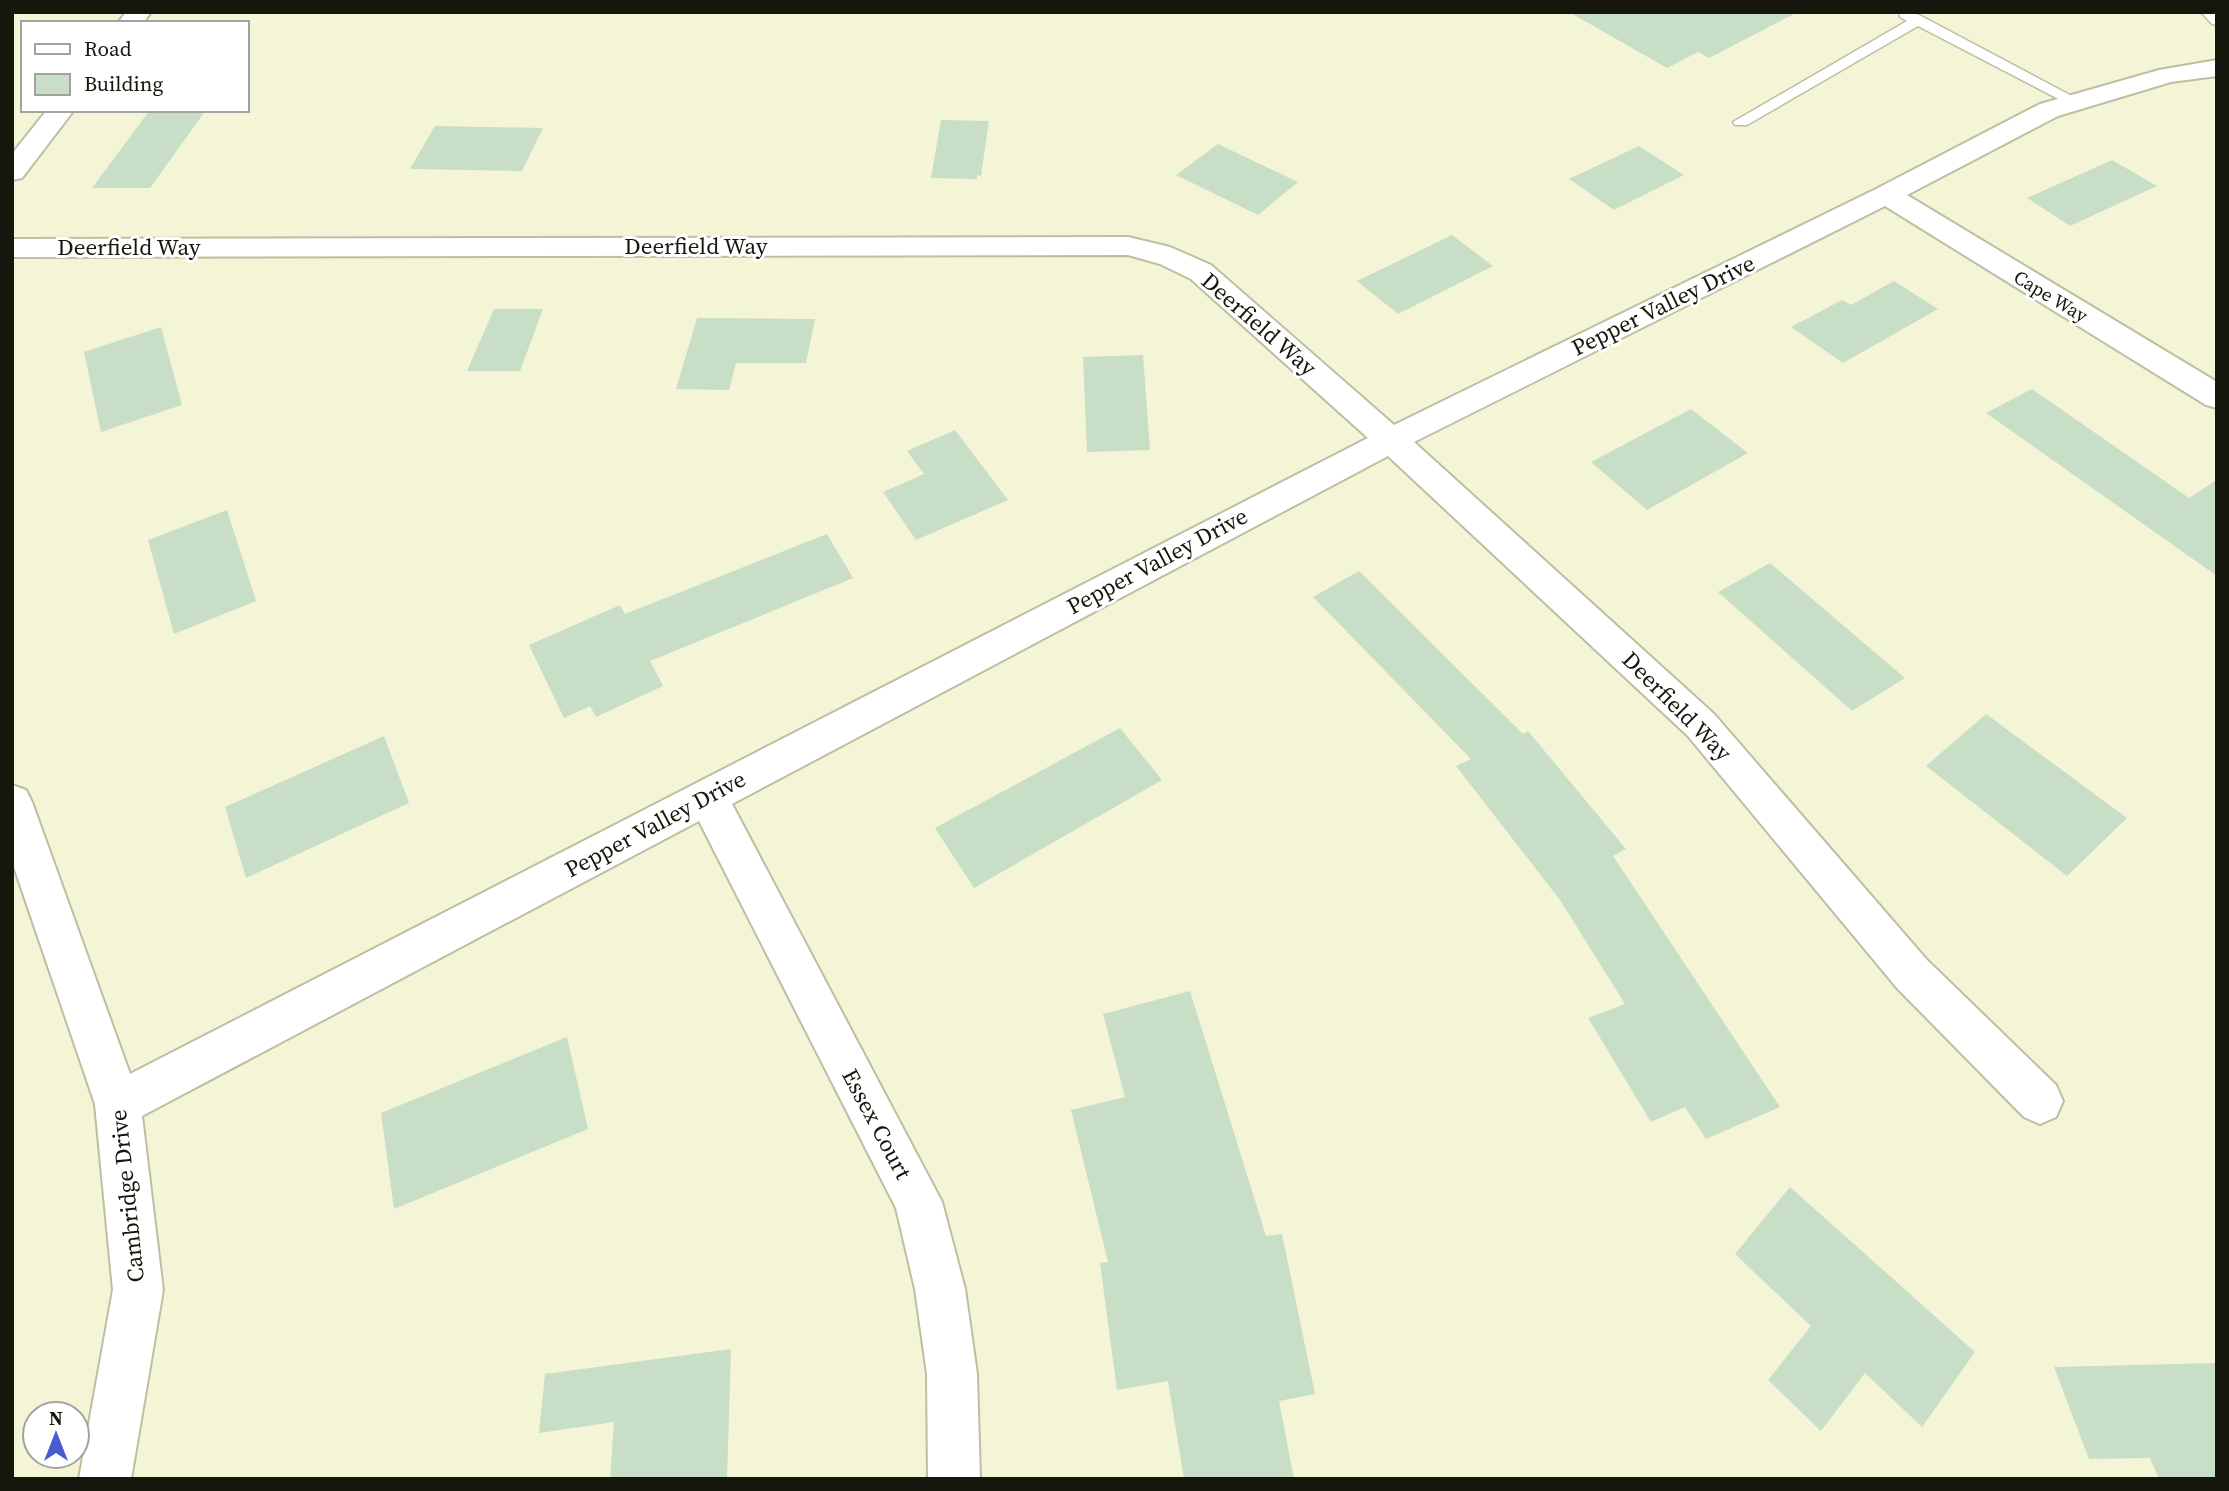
<svg xmlns="http://www.w3.org/2000/svg" width="2229" height="1491" viewBox="0 0 2229 1491" font-family="'Source Serif 4',serif">
<style>
.building{fill:#c9dec6}
.lines{fill:none;stroke-linecap:round;stroke-linejoin:round}
.service-casing{stroke:#bdbfa2;stroke-width:3}
.minor-casing{stroke:#bdbfa2;stroke-width:4}
.service{fill:#fff;fill-rule:evenodd}
.minor{fill:#fff;fill-rule:evenodd}
.labels{text-anchor:middle;stroke-width:6;stroke-linejoin:round;paint-order:stroke}
.far-street-label{font-size:19px;fill:#16170c;stroke:#fff}
.street-label{font-size:23px;fill:#16170c;stroke:#fff}
</style>
<rect width="100%" height="100%" fill="#f3f5d6"/>
<path class="building" d="M1569 12H1798L1709 58 1698 52 1667 68Z
M150 110H206L150 188H92Z
M941 120 989 121 981 176 977 175V179L931 178Z
M435 126 543 128 522 171 410 169Z
M1218 144 1298 182 1258 215 1176 175Z
M1639 146 1684 175 1614 210 1569 179Z
M2112 160 2157 186 2070 226 2027 198Z
M1452 235 1493 266 1398 314 1357 281Z
M1894 281 1938 309 1843 363 1791 327 1842 300 1851 305Z
M494 309H543L520 371H467Z
M697 318 815 319 806 363H736L729 390 676 389Z
M161 327 182 405 101 432 84 352Z
M1143 355 1150 450 1087 452 1083 357Z
M2032 389 2189 498 2217 480V576L1986 413Z
M1691 409 1748 453 1647 510 1591 462Z
M955 430 1008 500 916 540 883 492 924 474 907 451Z
M227 510 256 601 174 634 148 540Z
M827 534 853 578 650 661 663 686 596 717 590 706 564 718 529 645 620 605 625 614Z
M1770 563 1905 678 1852 711 1718 592Z
M1359 571 1523 734 1528 731 1626 849 1613 856 1780 1107 1706 1139 1685 1107 1651 1122 1588 1018 1625 1004 1560 900 1456 766 1471 759 1313 597Z
M1986 714 2127 818 2067 876 1926 766Z
M1120 728 1162 780 974 888 935 828Z
M384 736 409 803 246 878 225 807Z
M1190 991 1266 1236 1282 1234 1315 1394 1279 1401 1294 1479H1184L1168 1381 1117 1390 1100 1263 1108 1262 1071 1110 1125 1097 1103 1014Z
M567 1037 588 1129 394 1209 381 1113Z
M1790 1187 1975 1352 1922 1427 1865 1373 1821 1431 1768 1380 1811 1326 1735 1254Z
M731 1349 727 1479H610L614 1422 539 1433 545 1374Z
M2217 1363V1479H2159L2150 1458 2089 1459 2054 1367Z"/>
<g class="lines">
<g class="service-casing">
<path id="service" d="M1899 12H1913L1923 17 2083 102 2075 107 2070 105 1918 26 1747 125H1735L1733 122 1907 21 1900 17Z
M2201 12H2216L2217 25 2212 24Z"/>
</g>
<g class="minor-casing">
<path id="minor" d="M126 12H151L143 23H118Z
M2217 60V76L2171 82 2058 116 1907 195 2217 382V408L2206 405 1885 206 1414 442 1714 714 1927 960 2056 1085 2063 1101 2056 1117 2040 1124 2024 1117 1897 988 1688 736 1388 456 732 804 942 1202 965 1289 977 1374 980 1479H928L927 1374 915 1289 896 1208 699 821 142 1116 163 1290 131 1479H79L113 1290 95 1104 12 861V785L26 790 32 802 130 1074 1368 438 1191 279 1160 264 1128 255 12 257V239L1128 237 1170 247 1211 265 1394 425 1876 189 2040 104 2159 70Z
M47 110H74L22 178 12 180V154Z"/>
</g>
<use href="#service" class="service"/>
<use href="#minor" class="minor"/>
</g>
<g class="labels">
<g class="far-street-label">
<text transform="translate(2051 296) rotate(31)" y="7">Cape Way</text>
</g>
<g class="street-label">
<text x="696" y="254">Deerfield Way</text>
<text x="129" y="255">Deerfield Way</text>
<text transform="translate(1663 305) rotate(-26)" y="8">Pepper Valley Drive</text>
<text transform="translate(1259 324) rotate(41)" y="8">Deerfield Way</text>
<text transform="translate(1157 561) rotate(-28)" y="8">Pepper Valley Drive</text>
<text transform="translate(1677 706) rotate(45)" y="8">Deerfield Way</text>
<text transform="translate(655 824) rotate(-28)" y="8">Pepper Valley Drive</text>
<text transform="translate(877 1124) rotate(62)" y="8">Essex Court</text>
<text transform="translate(127 1196) rotate(-96)" y="8">Cambridge Drive</text>
</g>
</g>
<rect width="2229" height="1491" fill="none" stroke="#16170c" stroke-width="28"/>
<rect x="21" y="21" width="228" height="91" fill="#ffffff" stroke="#a2a29e" stroke-width="2"/>
<rect x="35" y="44" width="35" height="10" fill="#ffffff" stroke="#a2a29e" stroke-width="2"/>
<text x="84" y="56" font-size="21" fill="#16170c">Road</text>
<rect x="35" y="74" width="35" height="21" fill="#c9dec6" stroke="#a2a29e" stroke-width="2"/>
<text x="84" y="91" font-size="21" fill="#16170c">Building</text>
<g transform="translate(56 1435)"><circle r="33" fill="#ffffff" stroke="#a2a29e" stroke-width="2"/>
<path d="M0-5L12 26L0 18L-12 26Z" fill="#485dd1"/>
<text y="-10" font-size="19" font-weight="bold" text-anchor="middle" fill="#16170c">N</text>
</g>
</svg>
